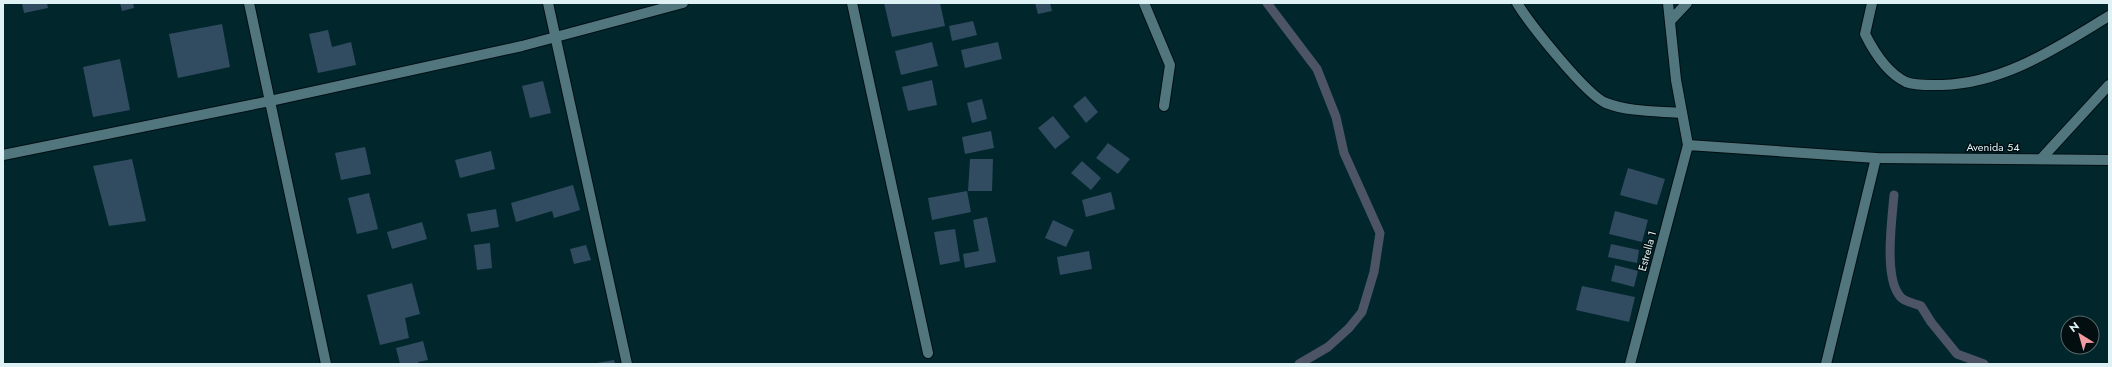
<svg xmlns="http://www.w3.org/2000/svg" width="2112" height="367" viewBox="0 0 2112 367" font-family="Jost,sans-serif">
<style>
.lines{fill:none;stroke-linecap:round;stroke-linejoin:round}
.stream{stroke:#4c5466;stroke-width:9}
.building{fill:#314b60}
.minor-casing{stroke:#000f13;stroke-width:12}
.tertiary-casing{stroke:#000f13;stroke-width:12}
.minor{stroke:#51767d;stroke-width:10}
.tertiary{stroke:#51767d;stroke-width:10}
.labels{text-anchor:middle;stroke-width:3;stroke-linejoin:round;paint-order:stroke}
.street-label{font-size:11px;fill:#def2f6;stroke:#020e10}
</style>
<rect width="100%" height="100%" fill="#01272d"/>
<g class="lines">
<path class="stream" d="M1267 3 1317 69 1336 117 1344 153 1380 233 1374 272 1362 312 1349 328 1328 347 1299 364
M1894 195C1892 219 1884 275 1899 295 1903 302 1914 303 1921 306L1931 322 1957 354 1984 364"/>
</g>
<path class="building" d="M22 3H47L48 8 24 13Z
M120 3H133L134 8 122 11Z
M884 3H940L945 26 892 37Z
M1035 3H1050L1052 11 1038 14Z
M973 21 977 35 952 41 949 26Z
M222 24 230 67 178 78 169 34Z
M328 30 332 47 351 42 356 65 318 73 309 34Z
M932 42 938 66 901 75 895 51Z
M998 42 1002 59 965 68 961 50Z
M120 59 130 110 93 117 83 67Z
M932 80 937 105 908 111 902 87Z
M543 81 551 113 530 118 522 86Z
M1085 96 1098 112 1086 123 1073 106Z
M982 99 987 119 972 123 967 103Z
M1053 116 1070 137 1055 149 1038 128Z
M991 131 994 148 965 154 962 137Z
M1108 143 1130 159 1118 174 1096 158Z
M365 147 371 174 341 180 335 153Z
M491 151 495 169 460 178 455 160Z
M132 159 146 221 109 226 93 166Z
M970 159H993L992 191H968Z
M1082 161 1101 178 1091 190 1071 173Z
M1628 168 1665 179 1657 205 1620 195Z
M573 185 580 210 554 218 552 211 516 222 511 203Z
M967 191 971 212 932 220 928 198Z
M1111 192 1115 209 1086 217 1082 200Z
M369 193 378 229 357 234 348 198Z
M496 209 499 227 471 232 467 214Z
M1615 211 1648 220 1642 242 1609 234Z
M987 217 996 262 965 268 963 254 979 251 973 220Z
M1053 220 1074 230 1066 247 1045 238Z
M422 222 427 239 392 249 387 232Z
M955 229 960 261 940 265 934 232Z
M490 243 492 268 477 270 474 245Z
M1611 244 1639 250 1637 263 1608 257Z
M586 245 591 260 574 264 570 249Z
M1089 251 1092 269 1060 275 1057 257Z
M1615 265 1638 271 1634 287 1611 281Z
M412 283 420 314 405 318 409 338 380 345 367 295Z
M1582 286 1635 297 1629 322 1576 310Z
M423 341 428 360 418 362 419 364H400L396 348Z
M614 360 615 364H597V363Z"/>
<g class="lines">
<g class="minor-casing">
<path id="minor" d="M249 3 326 364
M548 3 627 364
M852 3 928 353
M1144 3 1170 65 1164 106
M1517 3C1530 24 1586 95 1606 103 1629 112 1658 111 1682 113
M1668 3 1676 80 1688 145
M1872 3 1865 34C1874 52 1887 73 1906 82 1916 86 1931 85 1942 85 2005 83 2056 48 2109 16
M1671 20 1687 3
M3 155 270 101 522 46 683 3
M2041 159 2109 85
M1826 364 1876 158"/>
</g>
<g class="tertiary-casing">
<path id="tertiary" d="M1630 364 1688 145 1876 158 2109 160"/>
</g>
<use href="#minor" class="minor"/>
<use href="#tertiary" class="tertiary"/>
</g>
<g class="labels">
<g class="street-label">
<text x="1993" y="151">Avenida 54</text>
<text transform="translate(1647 251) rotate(-75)" y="4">Estrella 1</text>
</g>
</g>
<rect width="2112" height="367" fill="none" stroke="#def2f6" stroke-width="8"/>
<g transform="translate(2080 335) rotate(323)"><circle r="19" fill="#020e10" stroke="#5a696c"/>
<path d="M0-3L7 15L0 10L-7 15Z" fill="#f49aa3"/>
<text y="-6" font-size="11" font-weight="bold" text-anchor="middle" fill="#def2f6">N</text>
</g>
</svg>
